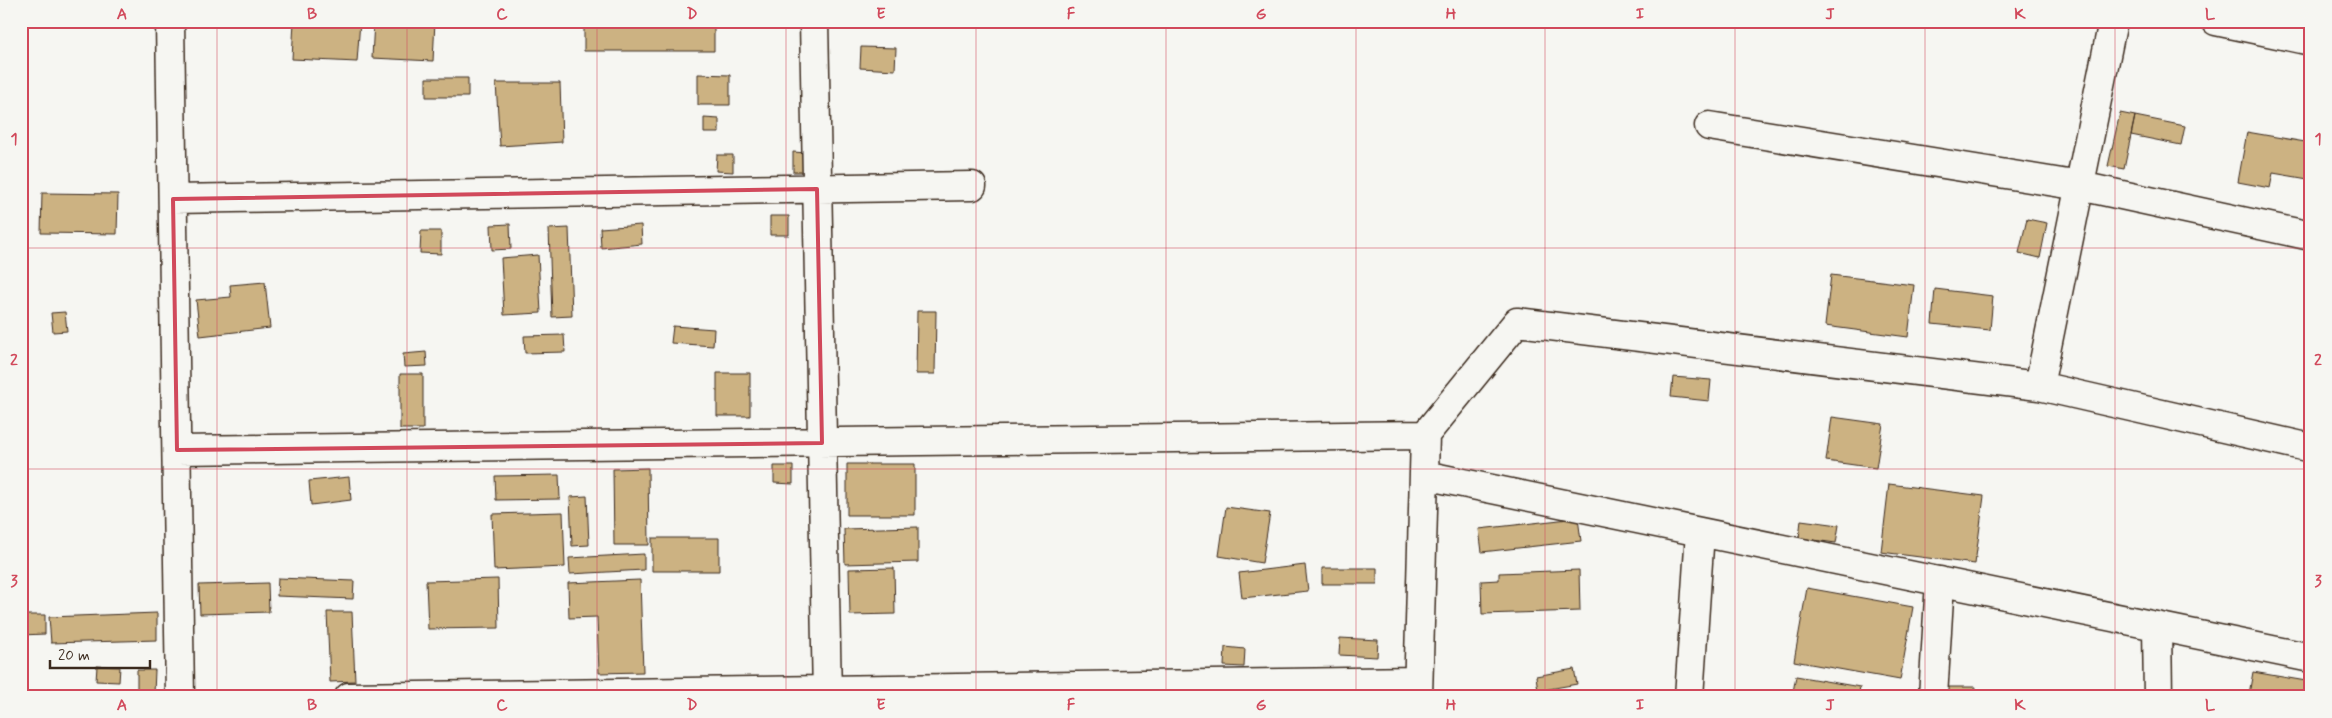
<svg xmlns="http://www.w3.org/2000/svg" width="2332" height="718" viewBox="0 0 2332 718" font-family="Mynerve,sans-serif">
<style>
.building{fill:#ccb282;stroke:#3b2a1e}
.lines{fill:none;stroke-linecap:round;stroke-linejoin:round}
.street-casing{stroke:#3b2a1e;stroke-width:31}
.street{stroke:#f6f6f2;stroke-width:28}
.marked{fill:none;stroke:#d1495b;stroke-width:4;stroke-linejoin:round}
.grid{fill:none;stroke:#d1495b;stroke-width:1;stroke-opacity:0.55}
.neatline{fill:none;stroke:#d1495b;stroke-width:2}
.grid-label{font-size:16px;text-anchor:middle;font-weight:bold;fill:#d1495b}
</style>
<rect width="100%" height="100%" fill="#f6f6f2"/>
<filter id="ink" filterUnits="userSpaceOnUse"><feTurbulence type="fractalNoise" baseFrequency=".02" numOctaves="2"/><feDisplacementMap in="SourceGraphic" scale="10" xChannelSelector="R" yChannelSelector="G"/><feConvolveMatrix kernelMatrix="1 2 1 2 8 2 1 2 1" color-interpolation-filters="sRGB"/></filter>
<g filter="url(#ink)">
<path class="building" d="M294 21H360L357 62 292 59Z
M374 21H435L433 61 372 58Z
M584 21H714V51H584Z
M861 47 896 48 895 70 860 68Z
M698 74 730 75V105H698Z
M426 78H468V97H426Z
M496 83H560L562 142 500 146Z
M2120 113 2135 116 2124 169 2108 166Z
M2135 116 2185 126 2181 145 2131 135Z
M704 118 719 119V133H704Z
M2247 132 2311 143 2308 179 2273 173 2270 188 2238 182Z
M793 152 806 153 805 172H793Z
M717 155H733V172L716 171Z
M42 193 118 194 117 234 41 233Z
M770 216H789V235H770Z
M2027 219 2047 223 2040 258 2019 253Z
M510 224 511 249 492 250 491 225Z
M641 225 642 244 601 248 600 228Z
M569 228 572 316 552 317 549 229Z
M421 231H441V254L420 253Z
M538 255 541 313 504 315 501 258Z
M1831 275 1914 285 1908 337 1825 326Z
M265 282 270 328 200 336 196 300 231 297 230 285Z
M1935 289 1993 296 1990 330 1932 324Z
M917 311H936L935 374H916Z
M65 312 67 331 53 332 51 313Z
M673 326 714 329 713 346 671 343Z
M564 335 565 352 525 353 524 336Z
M426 352 427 366 404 367 403 354Z
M717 373H750V416H717Z
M400 374H423V429H400Z
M1673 377 1711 380 1709 401 1671 397Z
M1832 417 1883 424 1876 468 1826 461Z
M847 464H915V515H847Z
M774 466H793V484L774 483Z
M648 468 649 545H614L613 469Z
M559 475 560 499 496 500 495 476Z
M349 477 351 500 311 505 309 481Z
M1889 484 1984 496 1975 564 1881 552Z
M587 496 589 545 572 546 570 497Z
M1226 507 1270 513 1262 563 1219 556Z
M563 512 565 567 494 570 492 514Z
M1578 518 1581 541 1482 552 1479 529Z
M1801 520 1839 525 1836 543 1799 538Z
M918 527V562L845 564 844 529Z
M652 538H719V571H652Z
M644 554V570L570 574 569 558Z
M1305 565 1308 591 1242 598 1239 573Z
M894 568 895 614 850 615 849 569Z
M1322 568H1377V584H1322Z
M1579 570 1580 611 1482 614 1481 581 1499 580V573Z
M278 578 354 581 353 599 277 596Z
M498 579 499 628 428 629 426 581Z
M640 580 643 672 599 673 597 617 569 618 568 583Z
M268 583 269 612 200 614 199 585Z
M1807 588 1913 607 1900 680 1794 661Z
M327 612H352L355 681 330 682Z
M157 613V640L51 643 49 617Z
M21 615H45V634L21 635Z
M1340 638 1378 640 1377 657 1339 655Z
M1225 647 1245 649 1244 667 1224 666Z
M97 666 120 667 119 682 96 681Z
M1574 669 1577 684 1538 691 1536 676Z
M137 670H155L154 694 137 693Z
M2253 672 2306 681 2303 697H2267L2249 694Z
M1796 676 1860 687 1858 697H1792Z
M1949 687H1975V697H1949Z"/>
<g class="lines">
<g class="street-casing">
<path id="street" d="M170 21 180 697
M814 21 827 697
M2216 21 2311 41
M1709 126 2080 186 2311 236
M173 199 972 186
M2039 386 2113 21
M177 450 1425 435
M1424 475 2311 658
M2157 626 2158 697
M349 697 1418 681
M1418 697 1425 435 1517 322 2039 386 2311 448
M1689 697 1700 532
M1933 697 1940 581"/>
</g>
<use href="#street" class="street"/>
</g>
</g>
<path class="marked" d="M817 189 822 443 177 450 173 199Z"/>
<path class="grid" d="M217 21V697M407 21V697M597 21V697M786 21V697M976 21V697M1166 21V697M1356 21V697M1545 21V697M1735 21V697M1925 21V697M2115 21V697M21 248H2311M21 469H2311"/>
<rect width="2332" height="718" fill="none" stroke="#f6f6f2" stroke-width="55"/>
<path d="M50 660v8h100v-8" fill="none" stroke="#3b2a1e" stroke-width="2.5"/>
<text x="58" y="660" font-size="15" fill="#3b2a1e" stroke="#f6f6f2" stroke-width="4" paint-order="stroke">20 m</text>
<rect x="28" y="28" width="2276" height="662" class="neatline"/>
<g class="grid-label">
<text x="122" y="19">A</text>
<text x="312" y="19">B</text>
<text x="502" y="19">C</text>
<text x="692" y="19">D</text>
<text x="881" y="19">E</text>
<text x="1071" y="19">F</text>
<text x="1261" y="19">G</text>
<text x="1451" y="19">H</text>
<text x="1640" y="19">I</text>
<text x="1830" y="19">J</text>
<text x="2020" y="19">K</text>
<text x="2210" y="19">L</text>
<text x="14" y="144">1</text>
<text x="2318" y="144">1</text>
<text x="14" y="365">2</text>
<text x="2318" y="365">2</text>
<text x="14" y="586">3</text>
<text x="2318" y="586">3</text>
<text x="122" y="710">A</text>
<text x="312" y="710">B</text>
<text x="502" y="710">C</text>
<text x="692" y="710">D</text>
<text x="881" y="710">E</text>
<text x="1071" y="710">F</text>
<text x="1261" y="710">G</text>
<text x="1451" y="710">H</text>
<text x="1640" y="710">I</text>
<text x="1830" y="710">J</text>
<text x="2020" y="710">K</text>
<text x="2210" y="710">L</text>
</g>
</svg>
